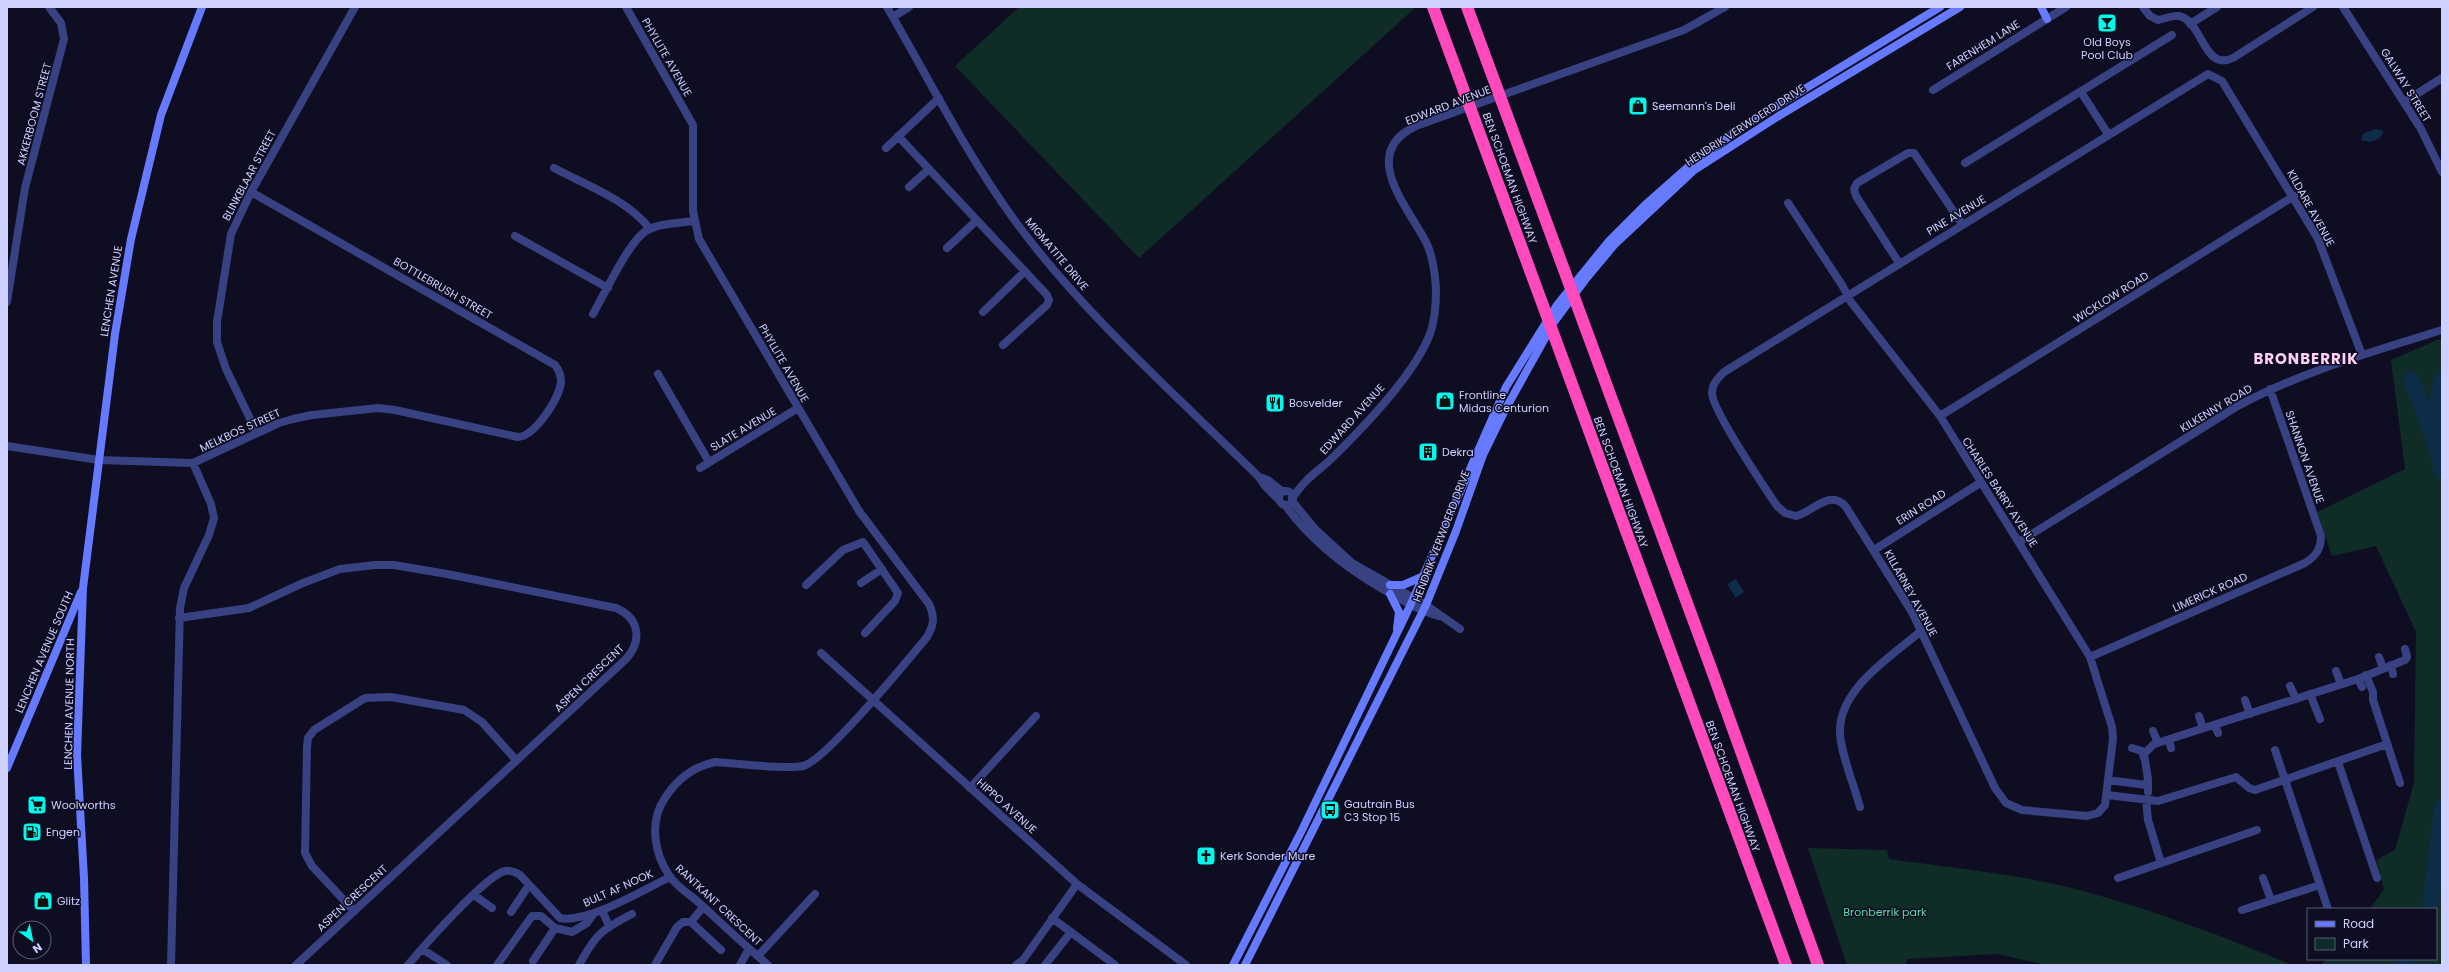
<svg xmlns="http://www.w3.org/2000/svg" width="2449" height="972" viewBox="0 0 2449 972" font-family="Poppins,sans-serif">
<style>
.green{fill:#102c27}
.water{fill:#0c2c47}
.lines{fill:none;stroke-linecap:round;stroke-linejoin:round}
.river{stroke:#0c2c47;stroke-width:16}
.minor{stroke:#384181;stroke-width:8}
.tertiary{stroke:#384181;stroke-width:8}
.secondary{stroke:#657aff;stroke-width:8}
.motorway{stroke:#ff49bd;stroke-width:12}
.labels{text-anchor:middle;stroke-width:3;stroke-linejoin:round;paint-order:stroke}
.poi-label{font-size:11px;fill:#ced1ff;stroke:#0e0d22;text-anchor:start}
.street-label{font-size:11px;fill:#ced1ff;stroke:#0e0d22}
.park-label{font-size:11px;fill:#5adfa9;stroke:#0e0d22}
.district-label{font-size:15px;font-weight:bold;letter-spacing:1px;fill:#ffd0f5;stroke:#0e0d22}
</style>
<rect width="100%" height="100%" fill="#0e0d22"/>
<path class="green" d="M1019 7H1416L1139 258 955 66Z
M2442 338V965H2321L2326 959H2436V909H2370L2384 889 2376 860 2395 850 2414 783 2416 632 2376 546 2332 556 2317 512 2405 469 2391 360Z
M1808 848 1887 850 1889 859C1959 869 2033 875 2101 896 2166 915 2230 939 2292 965H2046L1997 954 1907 959 1906 965H1847Z"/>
<path class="water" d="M2375 129 2384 131 2379 139 2369 142 2361 140 2363 134Z
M1736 579 1744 592 1736 598 1727 584Z"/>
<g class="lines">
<path class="river" d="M2411 379 2433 436 2442 471
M2433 431 2434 411 2442 380
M2430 909 2442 808
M2404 965 2406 959"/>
<path class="minor" d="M626 7 693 125V211L699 239 859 511 929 604C935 617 934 625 927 637 908 660 825 761 803 766 785 770 736 763 715 762 692 767 677 779 665 798 649 821 654 853 669 875 675 885 687 893 696 900 720 922 743 944 768 965
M887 7C928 77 965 152 1013 218 1080 311 1177 396 1259 477L1265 486 1279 500
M2143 7 2150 16 2158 20C2165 19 2172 15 2179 16 2203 21 2203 72 2233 58L2313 7
M893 17 909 7
M2190 24 2217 7
M1933 90 2066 7
M2081 92 2108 134
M2404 102 2442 78
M898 136 1047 295 1049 300 1047 305 1003 345
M886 148 939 98
M1965 163 2172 35
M554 168C586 185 628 200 650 229
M909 187 929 169
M1788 203 1842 285 1851 302 1940 416 2090 657 2112 727 2113 738 2105 805 2098 813 2087 816 2022 810 2006 803 1995 788 1912 612 1846 507C1830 488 1813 512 1796 516L1785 513 1777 506C1765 488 1712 410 1712 393 1712 384 1718 378 1724 372L2208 74 2222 81 2318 239 2362 355
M515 236 608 288
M947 248 977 220
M1899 263 1856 196 1854 189 1857 183 1908 153H1914L1962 224
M7 302 25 188 64 39 61 23 49 7
M983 312 1025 271
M593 314C604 295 629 241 646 231 659 223 679 223 694 221
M658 374 709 462
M1940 416 2294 196
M257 433 226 369 217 342V322L231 234 251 192 355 7
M7 446 99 460 193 463 279 423 293 419 312 415 378 408 395 410 518 437C535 436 559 399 561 382 561 375 559 370 555 365L251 192
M700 468 798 408
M1259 477 1268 480 1283 492
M1279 498a7 7 0 1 1 14 0a7 7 0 1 1-14 0Z
M1292 498C1297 492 1301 486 1306 481 1313 474 1321 468 1329 461 1361 430 1414 375 1430 334 1435 320 1436 303 1436 289 1435 273 1433 256 1426 242 1408 207 1358 153 1416 126L1684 30 1725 7
M1292 501 1315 529 1352 563 1426 605 1460 629
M1285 505C1311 541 1346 568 1384 590 1403 600 1419 611 1439 616
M2019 542 2236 407C2300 372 2372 352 2442 330
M1874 550 1980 483
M861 583 882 569
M806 585 843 550 863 542 898 593 895 601 865 633
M179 618 249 608 303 583 340 569 375 565H394L447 574 616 608C639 618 643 640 626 659L296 965
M821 653 1077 884 1186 965
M2090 657 2305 563C2316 556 2321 549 2321 536L2270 389
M2379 657 2383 668
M2391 665 2393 674
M2336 671 2341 684
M2366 675 2373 692V700L2400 783
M2358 679 2362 687
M2290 686 2296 699
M2310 694 2320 719
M2245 700 2250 714
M2199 716 2203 728
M2215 725 2218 733
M2153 731 2158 743
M2169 740 2171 748
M2132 748 2142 751 2144 758
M2275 750 2328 909
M2338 762 2377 878
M2108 780 2146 785 2148 779 2144 754 2154 744 2358 679 2405 660 2407 657 2405 649
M2148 782V792
M970 788 1036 716
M2107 795 2158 801 2236 777 2249 788 2255 790 2387 744
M2146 800 2148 820 2161 863
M1860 807C1854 784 1841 755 1840 733 1838 689 1891 657 1921 631
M2118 878 2257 830
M2263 878 2271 900
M474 895 492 908
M703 907 691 922 721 950
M602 910 609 926
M2242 910 2320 885
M354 911 312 866 305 853 307 747 308 738 314 730 365 698 391 697 464 710 482 722 516 760
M511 912 529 885
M1052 918 1115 965
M422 949 447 965
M758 956 815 894
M533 961 555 928
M171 965 180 608 184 588 209 535 214 518 211 504 193 463
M408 965C423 947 486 875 505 871 511 870 515 872 520 875L560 918C587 924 645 889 670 877
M497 965 532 916H541L555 928 572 932 587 923 594 913
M579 965C596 934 601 930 632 914
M655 965 677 927 683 922H691
M740 965 749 949
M1016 965 1023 960 1077 884
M1045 965 1071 932"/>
<path class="tertiary" d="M2343 7 2421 129 2442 172"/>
<path class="secondary" d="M2041 7 2047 19
M1390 585H1403L1424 576
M1390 594 1399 612 1397 629
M7 768 81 592
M86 965 84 878 77 755 83 588 115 334 131 239 161 115 202 7
M1233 965 1302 830 1410 606 1506 387 1557 305 1609 241 1645 205 1688 167 1742 127 1940 7
M1245 965 1426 605 1456 531 1483 455 1505 410 1554 322 1585 280 1615 244 1693 171 1777 117 1960 7"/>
<path class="motorway" d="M1433 7 1786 965
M1467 7 1711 668 1818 965"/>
</g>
<defs>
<g id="bar-square" transform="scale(1)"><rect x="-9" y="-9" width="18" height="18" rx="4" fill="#00f9eb" stroke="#0e0d22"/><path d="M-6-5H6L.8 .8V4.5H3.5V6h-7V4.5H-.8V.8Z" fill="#111"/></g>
<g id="shop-square" transform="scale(1)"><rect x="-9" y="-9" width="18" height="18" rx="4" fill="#00f9eb" stroke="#0e0d22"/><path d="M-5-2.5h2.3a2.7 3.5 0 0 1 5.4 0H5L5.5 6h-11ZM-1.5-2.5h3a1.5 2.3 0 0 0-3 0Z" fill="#111"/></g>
<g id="restaurant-square" transform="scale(1)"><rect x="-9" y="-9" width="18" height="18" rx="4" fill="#00f9eb" stroke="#0e0d22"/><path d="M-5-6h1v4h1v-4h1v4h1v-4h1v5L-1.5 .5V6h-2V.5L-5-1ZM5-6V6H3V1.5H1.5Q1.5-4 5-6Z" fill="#111"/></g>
<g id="building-square" transform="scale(1)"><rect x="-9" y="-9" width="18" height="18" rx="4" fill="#00f9eb" stroke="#0e0d22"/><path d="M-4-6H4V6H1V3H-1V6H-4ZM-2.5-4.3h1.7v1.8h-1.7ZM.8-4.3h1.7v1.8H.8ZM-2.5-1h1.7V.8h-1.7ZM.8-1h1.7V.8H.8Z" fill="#111"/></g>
<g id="supermarket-square" transform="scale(1)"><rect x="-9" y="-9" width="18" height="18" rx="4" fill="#00f9eb" stroke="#0e0d22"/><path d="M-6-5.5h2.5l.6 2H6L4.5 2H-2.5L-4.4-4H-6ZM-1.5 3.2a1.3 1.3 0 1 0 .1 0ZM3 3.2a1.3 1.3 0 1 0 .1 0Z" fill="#111"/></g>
<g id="bus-square" transform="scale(1)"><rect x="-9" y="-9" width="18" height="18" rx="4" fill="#00f9eb" stroke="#0e0d22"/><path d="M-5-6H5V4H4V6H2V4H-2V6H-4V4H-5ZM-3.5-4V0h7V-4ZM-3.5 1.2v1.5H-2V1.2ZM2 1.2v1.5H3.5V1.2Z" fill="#111"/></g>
<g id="fuel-square" transform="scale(1)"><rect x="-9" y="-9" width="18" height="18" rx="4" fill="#00f9eb" stroke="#0e0d22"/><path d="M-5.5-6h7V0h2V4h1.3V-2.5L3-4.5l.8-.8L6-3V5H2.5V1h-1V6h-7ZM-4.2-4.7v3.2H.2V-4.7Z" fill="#111"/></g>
<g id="church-square" transform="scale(1)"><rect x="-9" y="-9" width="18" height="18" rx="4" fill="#00f9eb" stroke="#0e0d22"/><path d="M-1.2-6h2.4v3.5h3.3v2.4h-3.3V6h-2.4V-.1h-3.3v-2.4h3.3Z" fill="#111"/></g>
</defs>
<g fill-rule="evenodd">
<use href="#bar-square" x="2107" y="23"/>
<use href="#shop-square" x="1638" y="106"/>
<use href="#shop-square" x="1445" y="401"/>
<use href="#restaurant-square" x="1275" y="403"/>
<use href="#building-square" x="1428" y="452"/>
<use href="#supermarket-square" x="37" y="805"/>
<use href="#bus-square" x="1330" y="810"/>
<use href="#fuel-square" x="32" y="832"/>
<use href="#church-square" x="1206" y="856"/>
<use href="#shop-square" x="43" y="901"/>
</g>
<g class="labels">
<g class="poi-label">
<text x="2107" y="46" text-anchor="middle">Old Boys<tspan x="2107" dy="13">Pool Club</tspan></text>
<text x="1652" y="110">Seemann's Deli</text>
<text x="1459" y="399">Frontline<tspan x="1459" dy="13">Midas Centurion</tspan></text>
<text x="1289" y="407">Bosvelder</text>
<text x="1442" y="456">Dekra</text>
<text x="1344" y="808">Gautrain Bus<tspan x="1344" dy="13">C3 Stop 15</tspan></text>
<text x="51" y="809">Woolworths</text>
<text x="46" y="836">Engen</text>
<text x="1220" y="860">Kerk Sonder Mure</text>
<text x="57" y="905">Glitz</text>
</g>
<g class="street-label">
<text transform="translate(1983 45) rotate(-32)" y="4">FARENHEM LANE</text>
<text transform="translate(667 57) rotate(60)" y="4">PHYLLITE AVENUE</text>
<text transform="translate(2406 85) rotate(58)" y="4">GALWAY STREET</text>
<text transform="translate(1448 105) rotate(-21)" y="4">EDWARD AVENUE</text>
<text transform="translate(34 114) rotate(-75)" y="4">AKKERBOOM STREET</text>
<text transform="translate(1745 125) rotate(-33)" y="4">HENDRIK VERWOERD DRIVE</text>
<text transform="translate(249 175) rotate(-62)" y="4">BLINKBLAAR STREET</text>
<text transform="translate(1510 178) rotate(70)" y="4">BEN SCHOEMAN HIGHWAY</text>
<text transform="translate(2311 208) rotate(61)" y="4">KILDARE AVENUE</text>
<text transform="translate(1956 215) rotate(-31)" y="4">PINE AVENUE</text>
<text transform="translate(1057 254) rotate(50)" y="4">MIGMATITE DRIVE</text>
<text transform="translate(443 288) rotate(30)" y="4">BOTTLEBRUSH STREET</text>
<text transform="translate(111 291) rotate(-81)" y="4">LENCHEN AVENUE</text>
<text transform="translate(2111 297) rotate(-32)" y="4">WICKLOW ROAD</text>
<text transform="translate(784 363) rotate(60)" y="4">PHYLLITE AVENUE</text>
<text transform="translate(2216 408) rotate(-31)" y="4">KILKENNY ROAD</text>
<text transform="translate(1352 419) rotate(-48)" y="4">EDWARD AVENUE</text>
<text transform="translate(743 429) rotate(-31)" y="4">SLATE AVENUE</text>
<text transform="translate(240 430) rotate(-25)" y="4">MELKBOS STREET</text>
<text transform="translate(2305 457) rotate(71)" y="4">SHANNON AVENUE</text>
<text transform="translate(1621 482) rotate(70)" y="4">BEN SCHOEMAN HIGHWAY</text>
<text transform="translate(2000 492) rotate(57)" y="4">CHARLES BARRY AVENUE</text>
<text transform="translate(1921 507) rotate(-32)" y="4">ERIN ROAD</text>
<text transform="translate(1441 536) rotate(-69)" y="4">HENDRIK VERWOERD DRIVE</text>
<text transform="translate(2210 592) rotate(-24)" y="4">LIMERICK ROAD</text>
<text transform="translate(1911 593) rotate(61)" y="4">KILLARNEY AVENUE</text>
<text transform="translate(44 652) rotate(-67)" y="4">LENCHEN AVENUE SOUTH</text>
<text transform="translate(589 678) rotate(-44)" y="4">ASPEN CRESCENT</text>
<text transform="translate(69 704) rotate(-89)" y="4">LENCHEN AVENUE NORTH</text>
<text transform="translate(1733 786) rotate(70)" y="4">BEN SCHOEMAN HIGHWAY</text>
<text transform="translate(1007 806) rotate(42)" y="4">HIPPO AVENUE</text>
<text transform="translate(618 888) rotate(-24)" y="4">BULT AF NOOK</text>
<text transform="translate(352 898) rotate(-43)" y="4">ASPEN CRESCENT</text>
<text transform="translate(719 905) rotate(43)" y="4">RANTKANT CRESCENT</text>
</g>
<g class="park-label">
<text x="1885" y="916">Bronberrik park</text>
</g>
<g class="district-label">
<text x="2306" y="364">BRONBERRIK</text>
</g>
</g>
<rect width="2449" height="972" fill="none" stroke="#ced1ff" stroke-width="16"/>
<rect x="2307" y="908" width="130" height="52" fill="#0e0d22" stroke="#5b5b7a"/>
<rect x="2315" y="921" width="20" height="6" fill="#657aff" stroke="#5b5b7a"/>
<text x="2343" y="928" font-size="12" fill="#ced1ff">Road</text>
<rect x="2315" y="938" width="20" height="12" fill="#102c27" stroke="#5b5b7a"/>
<text x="2343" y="948" font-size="12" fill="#ced1ff">Park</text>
<g transform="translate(32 940) rotate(147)"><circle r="19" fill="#0e0d22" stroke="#5b5b7a"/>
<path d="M0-3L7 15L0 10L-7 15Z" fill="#00f9eb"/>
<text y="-6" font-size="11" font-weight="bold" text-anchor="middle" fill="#ced1ff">N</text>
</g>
</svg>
